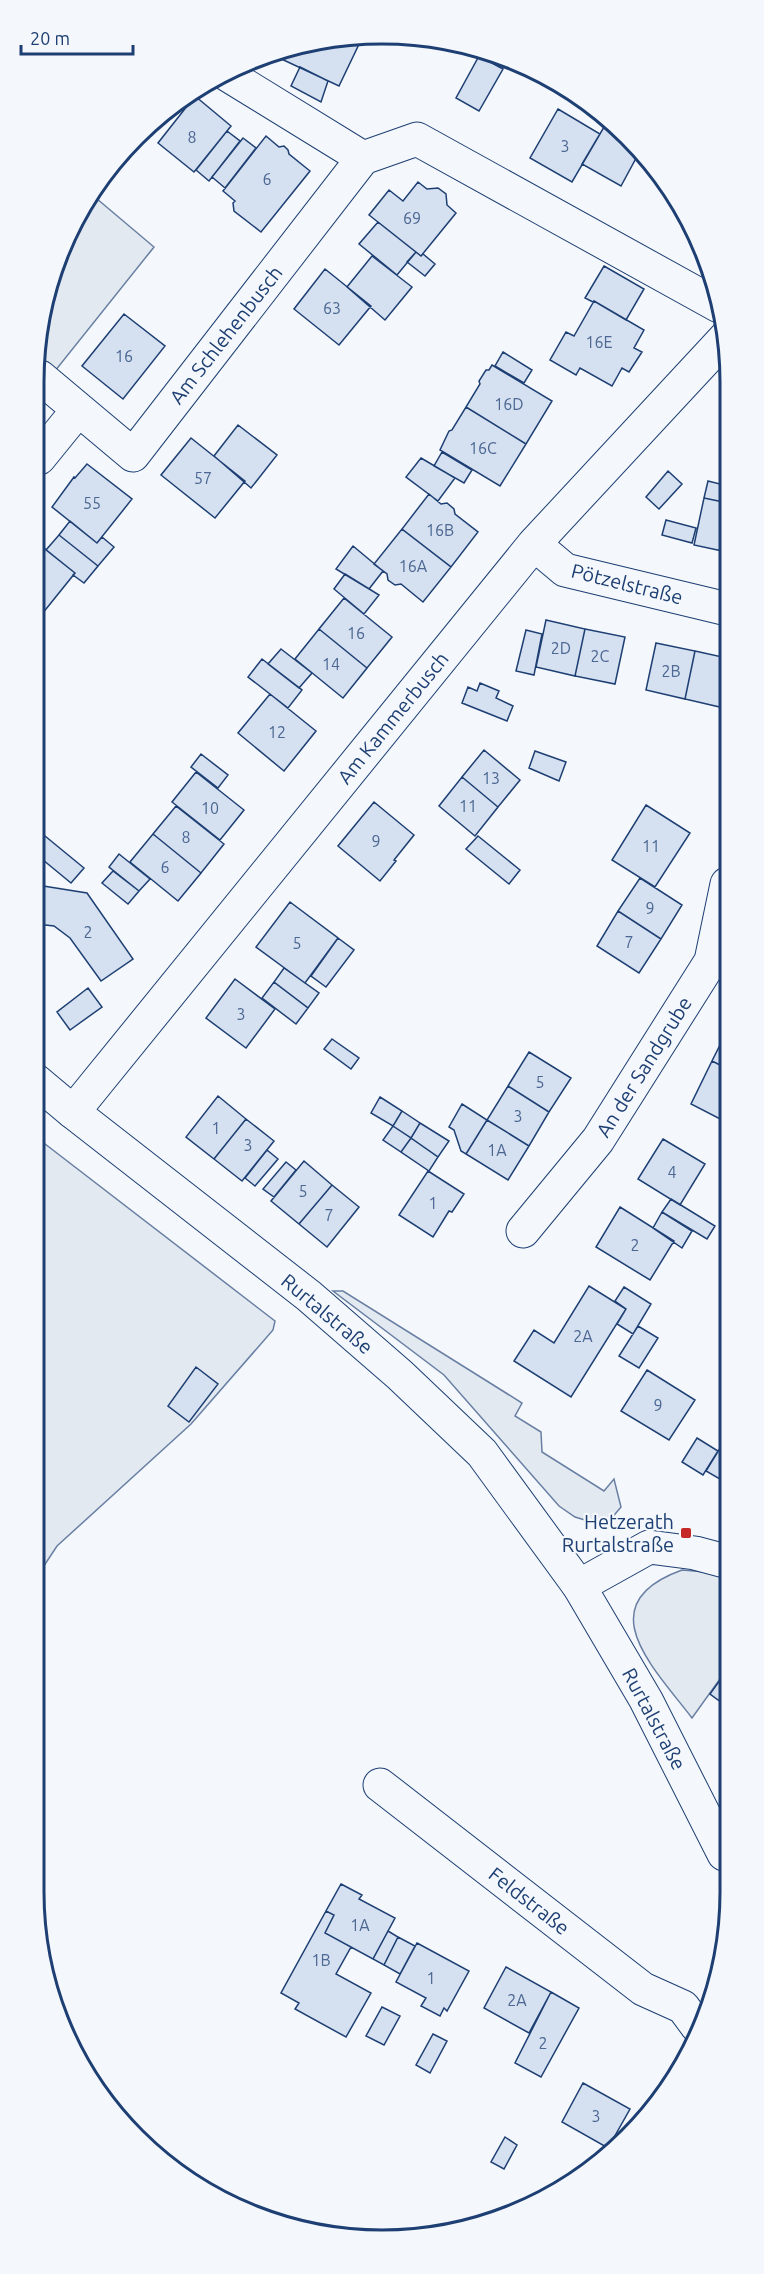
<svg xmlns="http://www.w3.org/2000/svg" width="764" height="2274" viewBox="0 0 764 2274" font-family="Ubuntu,sans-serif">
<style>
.green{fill:#e3e9f0;stroke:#687fa3;stroke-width:1.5}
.building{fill:#d5e0f0;stroke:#1d3f73;stroke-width:1.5}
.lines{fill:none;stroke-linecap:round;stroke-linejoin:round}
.street-casing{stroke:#1d3f73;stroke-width:35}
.secondary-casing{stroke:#1d3f73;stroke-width:35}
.street{stroke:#f4f7fb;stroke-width:33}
.secondary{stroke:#f4f7fb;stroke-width:33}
.poi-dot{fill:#c62828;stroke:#f4f7fb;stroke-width:2}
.labels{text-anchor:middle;stroke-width:4.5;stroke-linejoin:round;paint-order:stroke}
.number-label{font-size:16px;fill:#4b6792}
.street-label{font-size:20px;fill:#1d3f73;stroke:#f4f7fb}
.poi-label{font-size:20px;fill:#1d3f73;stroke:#f4f7fb;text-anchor:end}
.rim{fill:none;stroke:#1d3f73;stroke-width:3}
</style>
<rect width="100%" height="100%" fill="#f4f7fb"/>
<path class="green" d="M90 193 154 247 55 371 40 358V314Z
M36 1137 275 1321 273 1330 191 1424 57 1546 34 1581Z
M333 1291H343L522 1403 515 1416 541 1432 542 1452 604 1491 614 1479 621 1507 605 1526 575 1517 559 1506 444 1375Z
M682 1570 706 1572 725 1577V1672L692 1718C654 1668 587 1604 682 1570Z"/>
<path class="building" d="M314 40H361L339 86 275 56Z
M479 56 503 69 479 111 456 98Z
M300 67 328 81 321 102 291 86Z
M195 96 231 126 194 172 158 143Z
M558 109 600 134 572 182 530 158Z
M604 127 641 149 621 186 582 164Z
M227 131 240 141 209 181 196 170Z
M266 136 279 147 284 146 288 150 289 154 310 171 261 232 234 211 233 203 235 201 223 191Z
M243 138 256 148 225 188 212 177Z
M418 182 427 189 438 188 446 194 447 205 456 213 421 256 369 215 389 190 403 201Z
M378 222 416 252 397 275 359 244Z
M416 252 421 256 423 254 435 264 425 276 407 262Z
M372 256 412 287 385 320 347 287Z
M604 266 644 289 626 320 594 301 593 302 585 298Z
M325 269 371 306 339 345 294 309Z
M594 301 644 330 634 348 642 352 629 372 622 368 612 386 580 368 576 375 550 360 566 332 574 336Z
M124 314 165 346 123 399 82 366Z
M503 352 532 370 524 383 495 366Z
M492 365 552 401 526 444 466 407 480 384 479 381 486 370H489Z
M466 407 526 444 500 486 440 450 449 431 452 430Z
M238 425 277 455 251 488 214 456Z
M191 438 245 481 215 518 161 475Z
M442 452 472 470 464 483 434 466Z
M421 458 455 478 438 501 406 477Z
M87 464 132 499 97 543 52 507 74 477 75 478Z
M668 471 682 484 659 509 646 497Z
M708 481 728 486V503L704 498Z
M429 494 441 504 447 503 454 509 455 514 478 532 451 567 402 529Z
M704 498 728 503 727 552 694 545Z
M666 520 696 528 692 543 662 535Z
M70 521 97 543 102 537 114 547 98 566 59 535Z
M402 529 451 567 423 602 401 584 395 585 388 580 387 574 374 564Z
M59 535 98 566 84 583 73 575 75 573 46 550Z
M39 544 75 573 42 614 39 610Z
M353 546 383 571 369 589 336 569Z
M345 574 379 595 364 614 334 589Z
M344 598 392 637 367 668 319 629Z
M546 620 585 629 575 676 536 667Z
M319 629 367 668 343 698 295 659Z
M585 629 625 637 615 684 575 676Z
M526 630 542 634 534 675 516 671Z
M656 643 695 651 685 699 646 690Z
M281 649 312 673 299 688 268 664Z
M695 651 727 658V693L724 708 685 699Z
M262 659 302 690 288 708 248 677Z
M480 683 499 691 496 698 513 706 507 721 462 703 468 687 477 691Z
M270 694 316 731 284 771 238 733Z
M484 750 520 780 498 807 462 777Z
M535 751 566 762 559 781 529 768Z
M201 754 228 775 218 788 191 767Z
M196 772 244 810 220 840 172 802Z
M462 777 498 807 475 836 439 806Z
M374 802 414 835 394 860 396 861 380 881 338 846Z
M646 805 690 833 655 887 612 860Z
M176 806 224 844 201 873 153 834Z
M153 834 201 873 178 901 130 862Z
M45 836 84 868 71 883 37 855V845Z
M478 836 520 870 509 884 466 849Z
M119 854 150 879 139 891 109 867Z
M113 871 139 891 128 904 102 883Z
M640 878 682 905 661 939 618 911Z
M37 885 87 893 133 959 101 981 70 938 54 926 37 924Z
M290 902 338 938 305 983 256 947Z
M618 911 661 939 639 973 597 946Z
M338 938 354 950 326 987 311 976Z
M284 968 319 993 308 1008 274 982Z
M235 979 275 1009 246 1048 206 1018Z
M274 982 308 1008 296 1024 262 998Z
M88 988 102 1007 70 1030 57 1012Z
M726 1033V1068L712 1061Z
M332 1039 359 1058 351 1069 324 1049Z
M529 1052 571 1078 549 1112 508 1086Z
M712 1061 726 1068V1122L691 1104Z
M508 1086 549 1112 529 1146 487 1120Z
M218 1096 246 1119 214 1159 186 1137Z
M380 1097 402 1111 393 1126 371 1113Z
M462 1104 487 1120 466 1154 461 1151 454 1130 449 1127Z
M402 1111 420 1123 411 1138 393 1126Z
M246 1119 274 1141 242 1181 214 1159Z
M487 1120 529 1146 508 1180 466 1154Z
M420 1123 449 1141 438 1157 411 1138Z
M393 1126 411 1138 401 1152 383 1140Z
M411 1138 438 1157 429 1171 401 1152Z
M663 1139 705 1164 680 1205 638 1179Z
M267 1150 278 1159 255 1186 245 1178Z
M304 1161 332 1185 299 1224 271 1201Z
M286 1162 296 1170 274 1197 263 1189Z
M428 1171 464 1194 452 1212 449 1211 433 1237 399 1215Z
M332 1185 359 1207 327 1247 299 1224Z
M671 1199 715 1226 707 1239 662 1212Z
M620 1207 674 1241 650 1280 596 1247Z
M662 1212 692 1231 682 1248 653 1228Z
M589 1286 626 1309 571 1397 514 1361 534 1330 554 1343Z
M624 1287 651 1304 633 1334 617 1324 626 1309 615 1301Z
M638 1326 658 1338 639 1368 619 1356Z
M196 1367 218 1384 189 1422 168 1406Z
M647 1370 695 1400 669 1440 621 1411Z
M697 1438 718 1451 703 1475 682 1462Z
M725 1440V1482L706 1471Z
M725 1673V1705L710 1694Z
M341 1884 362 1895 359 1899 395 1918 373 1959 325 1933 334 1915 326 1911Z
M326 1911 334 1915 325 1933 351 1947 336 1974 371 1993 346 2037 295 2009 299 2003 281 1993Z
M388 1931 398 1937 384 1965 373 1959Z
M398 1937 415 1946 400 1974 384 1965Z
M417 1943 469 1971 447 2011 444 2008 440 2016 421 2006 426 1998 396 1982Z
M506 1967 551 1992 529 2033 484 2008Z
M551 1992 579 2008 541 2077 515 2063Z
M382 2007 400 2016 384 2045 366 2036Z
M433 2034 447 2041 430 2073 416 2065Z
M583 2083 630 2109 608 2148 562 2122Z
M617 2134 624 2138 601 2162 608 2148Z
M505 2137 517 2145 504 2169 491 2162Z"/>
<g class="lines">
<g class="street-casing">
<path id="street" d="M228 75 363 158
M40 377 133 455 363 158 417 139 719 306
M39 458 78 410
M534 544 565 570 727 609
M73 1112 534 544 728 335
M523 1231 598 1140 711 961 727 884
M579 1586 649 1547 695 1553 725 1561
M380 1785 643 1989 683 2007 697 2026"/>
</g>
<g class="secondary-casing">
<path id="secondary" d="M36 1081 73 1112 309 1296 400 1375 482 1453 579 1586 646 1700 724 1854"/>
</g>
<use href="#street" class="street"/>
<use href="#secondary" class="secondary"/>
</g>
<rect class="poi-dot" x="680" y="1527" width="12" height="12" rx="3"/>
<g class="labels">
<g class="number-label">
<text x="192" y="143">8</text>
<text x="565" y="152">3</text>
<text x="267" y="185">6</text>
<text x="412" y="224">69</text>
<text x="332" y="314">63</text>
<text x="599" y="348">16E</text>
<text x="124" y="362">16</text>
<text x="509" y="410">16D</text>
<text x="483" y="454">16C</text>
<text x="203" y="484">57</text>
<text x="92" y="509">55</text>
<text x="440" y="536">16B</text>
<text x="413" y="572">16A</text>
<text x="356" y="639">16</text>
<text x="561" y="654">2D</text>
<text x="600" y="662">2C</text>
<text x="331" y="670">14</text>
<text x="671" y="677">2B</text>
<text x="277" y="738">12</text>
<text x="491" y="784">13</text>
<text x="468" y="812">11</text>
<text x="210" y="814">10</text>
<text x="186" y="843">8</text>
<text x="376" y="847">9</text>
<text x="651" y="852">11</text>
<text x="165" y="873">6</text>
<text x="650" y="914">9</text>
<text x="88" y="938">2</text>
<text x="629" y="948">7</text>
<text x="297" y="949">5</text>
<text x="241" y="1020">3</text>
<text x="540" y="1088">5</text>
<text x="518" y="1122">3</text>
<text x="216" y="1134">1</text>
<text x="248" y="1151">3</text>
<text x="497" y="1156">1A</text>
<text x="672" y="1178">4</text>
<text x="303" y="1197">5</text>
<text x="433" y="1209">1</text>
<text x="329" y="1221">7</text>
<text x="635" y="1251">2</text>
<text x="583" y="1342">2A</text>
<text x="658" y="1411">9</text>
<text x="360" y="1931">1A</text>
<text x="321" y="1966">1B</text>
<text x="431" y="1984">1</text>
<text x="517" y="2006">2A</text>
<text x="543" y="2049">2</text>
<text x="596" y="2122">3</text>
</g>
<g class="street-label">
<text transform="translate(226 335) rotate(-52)" y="7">Am Schlehenbusch</text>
<text transform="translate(627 584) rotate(14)" y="7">Pötzelstraße</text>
<text transform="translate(393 718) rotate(-51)" y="7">Am Kammerbusch</text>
<text transform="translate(644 1067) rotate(-58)" y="7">An der Sandgrube</text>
<text transform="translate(327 1314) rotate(40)" y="7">Rurtalstraße</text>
<text transform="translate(654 1719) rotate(62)" y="7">Rurtalstraße</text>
<text transform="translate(529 1901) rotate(38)" y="7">Feldstraße</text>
</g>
<g class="poi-label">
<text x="674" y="1529">Hetzerath<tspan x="674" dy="23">Rurtalstraße</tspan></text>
</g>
</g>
<path d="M0 0H764V2274H0ZM382 44H382A338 338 0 0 1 720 382V1892A338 338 0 0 1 382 2230H382A338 338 0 0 1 44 1892V382A338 338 0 0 1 382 44Z" fill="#f4f7fb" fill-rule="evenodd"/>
<path class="rim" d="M382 44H382A338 338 0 0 1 720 382V1892A338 338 0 0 1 382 2230H382A338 338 0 0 1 44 1892V382A338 338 0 0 1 382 44Z"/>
<path d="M21 45v9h112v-9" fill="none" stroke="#1d3f73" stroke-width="3"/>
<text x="30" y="45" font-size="18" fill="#1d3f73" stroke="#f4f7fb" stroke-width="4.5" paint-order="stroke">20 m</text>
</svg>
